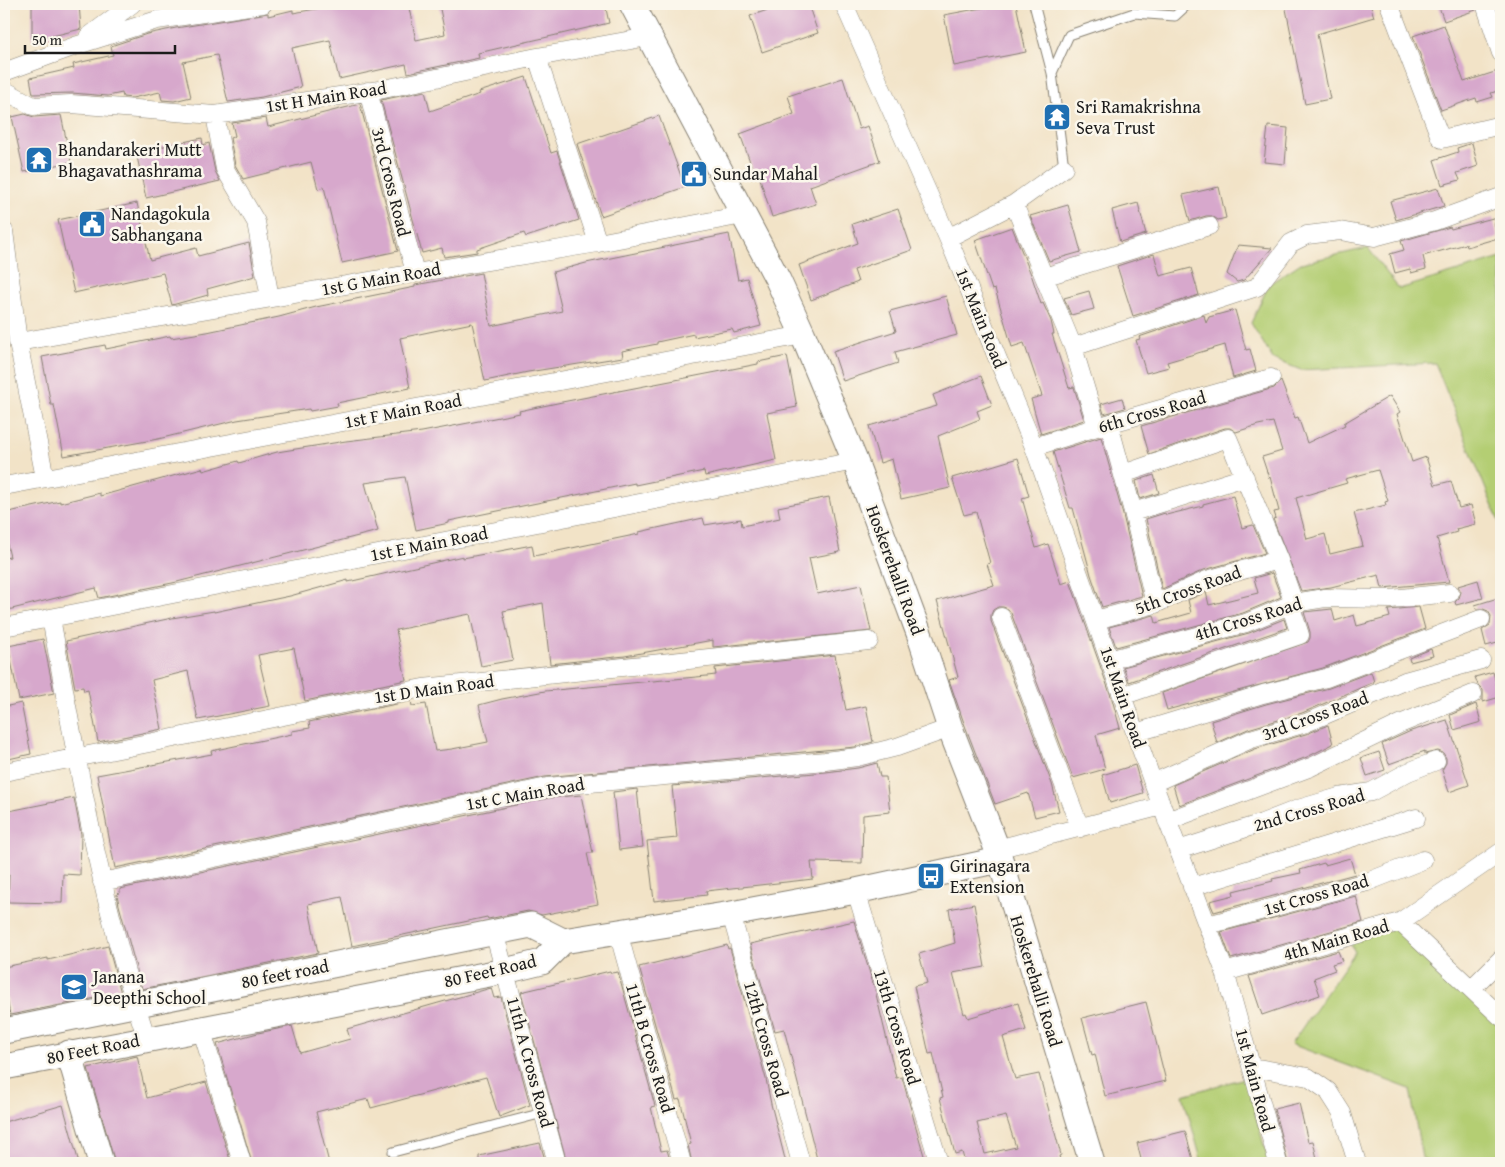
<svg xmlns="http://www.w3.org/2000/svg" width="1505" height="1167" viewBox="0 0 1505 1167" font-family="'Gentium Book Plus',serif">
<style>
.green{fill:#b4ce73;stroke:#687548}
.building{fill:#d7a8cc;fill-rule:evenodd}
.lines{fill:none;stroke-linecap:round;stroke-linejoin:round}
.lane-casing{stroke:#878072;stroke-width:11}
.street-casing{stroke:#878072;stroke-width:19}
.secondary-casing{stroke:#878072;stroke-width:27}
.lane{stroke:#fff;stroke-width:9}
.street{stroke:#fff;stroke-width:18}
.secondary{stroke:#fff;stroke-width:25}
.labels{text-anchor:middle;stroke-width:5;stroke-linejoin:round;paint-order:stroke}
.street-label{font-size:18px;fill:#1c1c1c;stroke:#fbf7ec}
.poi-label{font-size:18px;fill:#1c1c1c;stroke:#fbf7ec;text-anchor:start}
</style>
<rect width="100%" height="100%" fill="#fbf7ec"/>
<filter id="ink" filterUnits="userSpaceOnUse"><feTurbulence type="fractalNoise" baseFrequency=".02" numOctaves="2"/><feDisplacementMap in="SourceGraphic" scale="10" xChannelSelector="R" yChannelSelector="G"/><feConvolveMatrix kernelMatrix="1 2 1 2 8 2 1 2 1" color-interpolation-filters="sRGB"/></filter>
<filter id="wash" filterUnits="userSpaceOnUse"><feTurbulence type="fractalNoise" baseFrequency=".0096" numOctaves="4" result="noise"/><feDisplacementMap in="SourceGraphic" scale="20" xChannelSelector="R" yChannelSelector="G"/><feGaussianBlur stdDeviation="1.12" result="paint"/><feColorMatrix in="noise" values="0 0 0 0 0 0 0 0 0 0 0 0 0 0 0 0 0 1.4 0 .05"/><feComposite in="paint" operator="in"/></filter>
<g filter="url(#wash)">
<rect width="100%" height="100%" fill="#f2e3c7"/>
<path class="green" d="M1368 248 1399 289 1501 258V527L1435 363 1301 370 1273 359 1251 323 1269 284 1301 263Z
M1398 927 1501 1025V1163H1434L1422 1158 1410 1089 1291 1044 1355 952 1348 939Z
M1245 1078 1269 1163H1202L1183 1095Z"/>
<g id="blocks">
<path class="building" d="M32 4H79L81 29 32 41Z
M344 4H408L416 40 445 34 439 4H605L609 23 478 53 479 58 408 73 406 64 339 79 330 40 292 48 301 87 262 97 228 102 217 55 183 62 191 97 174 101 162 100 160 92 132 98 123 97 122 93 108 96 72 93 33 94 30 78 74 68 73 64 113 55 111 46 147 34 176 28 268 13V16L293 10V13Z
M785 4H808L818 33 762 52 750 16Z
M1003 4H1016L1026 52 954 66 944 15Z
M1285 4H1370L1374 17 1317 34 1330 99 1305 104Z
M1438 4H1475L1476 10 1444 21Z
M1444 25 1464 82 1501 70V90L1491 93 1493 97 1477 102 1476 98 1441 110 1413 36Z
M526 77 551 153 557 151 579 220 526 237 524 233 477 249V252L444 257 442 248 422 253 381 100 425 91 430 111 480 94 479 92Z
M843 78 859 129 868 126 880 161 810 186 816 204 772 217 757 169 753 170 740 134 794 114 788 96Z
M360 104 398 251 342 263 324 187 318 189 311 162 243 179 235 165 230 138 235 136 232 123 266 118 268 127Z
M25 114 34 117 61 115 71 162 24 172 12 117Z
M659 116 685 187 601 216 577 144Z
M1268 126 1288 128 1285 164 1264 162Z
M202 138 203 145 209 143 215 171 220 181 146 198 136 152Z
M1472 143 1478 166 1457 173 1460 180 1442 185 1434 160 1458 152 1457 148Z
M1219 187 1226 218 1218 220 1212 216H1206L1190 221 1183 195Z
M1438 188 1444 206 1396 220 1390 201Z
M137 203 150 260 196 248 198 256 249 243 255 276 207 289 208 295 172 305 163 273 74 293 58 220Z
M1138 203 1146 234 1120 242 1112 210Z
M1068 205 1081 252 1049 261 1030 216Z
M898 209 912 250 854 270 858 282 811 300 799 265 858 243 852 224Z
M1493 218 1498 238 1467 247 1466 244 1423 256 1426 269 1411 273 1410 269 1395 273 1390 254 1404 250 1401 241 1450 227 1451 229Z
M1012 227 1032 277 1041 304 1043 303 1051 321 1054 334H1052L1069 388 1074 387 1084 420 1041 434 1031 399 1042 396 1024 343 1012 347 995 289 992 290 975 240Z
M729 234 738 280 747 278 761 326 734 333 732 329 694 337V334L657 342V344L622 351 623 357 528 372 485 381 472 323 400 338 410 388 337 403 338 406 310 411 309 409 237 420 158 439 64 456 54 405H51L42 357 105 345 106 349 170 336 171 338 207 332 279 317 316 307 415 287V285L481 273 491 326 562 311 553 272 586 263Z
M1238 245 1272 248 1244 280 1237 282 1227 274Z
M1154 254 1160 276 1191 268 1199 295 1133 316 1117 266Z
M1089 291 1094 309 1071 315 1064 298Z
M946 296 957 335 895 352 898 363 843 381 833 351 896 331 890 311Z
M1235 310 1246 350 1250 349 1256 371 1233 378 1225 345 1167 362 1169 367 1146 373 1136 340 1140 339 1139 337 1204 315 1206 323 1209 317Z
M787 356 797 407 767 413 776 460 705 476 704 471 635 485V483L449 521V523L416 530 405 477 365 483 378 531 177 582 99 598 96 588 4 611V558L10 557 4 532V513L60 501V503L100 493V496L202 468 203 471 238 461 239 463 277 452 346 441 422 432 520 413 519 411 562 402 758 364V362Z
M981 376 992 405 977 411 980 419 938 436 950 488 901 499 892 459 880 463 869 426 937 406 933 395Z
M1281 381 1295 418 1298 417 1307 443 1345 425 1344 423 1390 396 1400 412 1397 414 1412 462 1426 457 1435 485 1451 481 1459 508 1471 505 1476 524 1456 529 1457 532 1437 538 1449 582 1382 588 1379 575 1331 587 1301 591 1273 519 1276 518 1274 512 1279 511 1270 477 1269 478 1262 457 1282 451 1273 422 1258 425 1236 432 1230 428H1225L1149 454 1141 426 1274 388ZM1378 470 1388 501 1385 502 1386 505 1354 513 1363 546 1330 554 1325 534 1307 539 1296 498 1347 483 1345 479Z
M1122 398 1125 408 1104 414 1101 404Z
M1101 437 1123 515 1142 596 1102 607 1091 575 1073 508H1070L1053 452Z
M1018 458 1029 496 1022 498 1036 548 1048 544 1061 584 1070 581 1112 699 1120 728 1096 735 1105 769 1073 778 1011 613 1008 609 1003 607H998L993 610 991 615V621L1052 784 1059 811 1035 817 1028 793 995 804 964 723 949 680 958 677 937 601 994 585 987 564 990 563 976 512 964 515 952 478Z
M1154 475 1159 493 1140 499 1136 481Z
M1233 496 1242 528 1253 525 1265 553 1204 570 1162 589 1146 519 1165 513 1166 515 1203 506V504Z
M829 497 840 552 809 558 817 594 861 585 871 631 713 647V640L625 656 550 664 543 603 503 611 513 660 481 666 470 614 435 621V622L396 630 406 680 305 701 294 648 258 655 270 706 198 720 188 671 152 680 162 729 98 742 88 690 84 691 83 687 75 688 66 641 172 618 214 611V612L290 596 348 580V582L463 556V558L532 545 534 556 610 540 639 534V532L703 518 705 525 741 519 742 526 780 518 778 507Z
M1272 573 1281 597 1243 613 1116 647 1109 627 1154 615 1156 623 1191 613 1188 600 1206 592 1209 605 1258 593 1254 578Z
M1478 580 1483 598 1456 605 1455 602 1459 598 1461 592 1458 586Z
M1501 597V642L1486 646 1482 630 1490 625 1491 616 1488 611 1483 609H1476L1475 605Z
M1419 607 1425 629 1323 668 1167 710 1162 693 1308 642 1310 638V632L1304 612 1332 609 1335 621 1354 615 1357 626 1390 617 1388 610Z
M1284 619 1287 628 1129 682 1123 667 1249 633Z
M43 639 54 693 19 700 8 646Z
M1431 649 1433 656 1410 662 1409 658Z
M835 655 846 710 866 706 873 742 855 747 545 777 115 868 97 775 212 754 211 751 292 734V731L310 728 309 722 411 701 412 706 426 704 435 751 452 749 488 742 479 705 502 699 545 691 707 676 716 675 715 668Z
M1371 672 1374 682 1302 713 1248 729 1217 743 1211 721 1266 704 1329 688Z
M1493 672 1500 697 1483 702V690L1478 685 1475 677Z
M21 703 31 754 4 760V707Z
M1476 704 1481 722 1454 730 1450 715Z
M1447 720 1469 785 1449 792 1442 770 1446 763V758L1443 753 1438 751 1425 754V751L1389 764 1382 744 1411 731Z
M1328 725 1333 744 1307 757 1179 805 1173 785 1255 749 1309 733Z
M1379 752 1385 770 1367 776 1361 758Z
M877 763 880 777H886L890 812 863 815 862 863 811 862 813 879 706 891 707 895 654 901 647 841 677 838 672 786 826 772 858 768Z
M1135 765 1143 793 1110 803 1102 775Z
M637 789 643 847 619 850 613 792Z
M581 795 593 853H587L598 904 542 915 528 911 488 919 487 917 352 946 342 897 308 904 318 953 142 989 119 905 117 894 120 893V889L549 798Z
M74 798 81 834 80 875 63 874 62 903 8 902 9 875 4 876V812Z
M1350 858 1355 874 1214 912 1211 905 1210 901 1234 895 1233 891 1273 881 1272 879 1301 873 1300 870 1324 863 1325 865Z
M1356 896 1363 922 1231 959 1221 932Z
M974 904 985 967 953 973 964 1014 966 1013 968 1018 1018 1003 1026 1030 1003 1037 1015 1079 1039 1074 1061 1155 1059 1156 1061 1163H965L962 1152 955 1154 940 1098 943 1097 933 1053 929 1054 914 986 927 983 919 954 955 943 949 909ZM1006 1116 1016 1147 985 1154 977 1123Z
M854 921 875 990 896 1078 902 1077 926 1163H818L784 1029 775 1031 750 944Z
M727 945 728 949 730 948 766 1079 771 1104 786 1163H692L688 1145 691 1144 680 1099 676 1100 639 967Z
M108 946 121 993 10 1015 4 982V967L48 958V960Z
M1338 951 1342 961 1332 964 1335 970 1314 978 1320 995 1262 1015 1249 976Z
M610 971 611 973 618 972 655 1106 651 1107 661 1151 667 1150 671 1163H567L521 992Z
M491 988 494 998 501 997 530 1105 499 1117 486 1077 371 1108 368 1099 316 1112 329 1163H252L217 1044 258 1033 292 1026 300 1053 350 1039 347 1029Z
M1146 1002 1166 1081 1105 1096 1095 1054 1092 1055 1082 1018Z
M137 1056 147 1098 206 1082 231 1163H115L88 1068Z
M1299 1103 1308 1142 1313 1141 1318 1163H1288L1274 1109Z
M63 1105 79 1163H4V1122Z
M1185 1131 1194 1163H1142L1137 1143Z
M540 1143 546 1163H479V1156Z"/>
</g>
</g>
<g filter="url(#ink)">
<use href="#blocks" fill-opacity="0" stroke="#878072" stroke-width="1"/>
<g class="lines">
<g class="lane-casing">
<path id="lane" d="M1034 4 1052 73 1064 168
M1052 73 1069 35 1134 13 1175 16 1188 4
M393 1152 543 1113"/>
</g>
<g class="street-casing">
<path id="street" d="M844 4 948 238 1034 447 1153 783 1225 972 1278 1163
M1389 4 1440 137 1442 139 1501 125
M1485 4 1501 53
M88 37 132 4
M537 57 598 243
M4 72 78 45 157 20 263 4
M4 90 33 106 71 104 215 115 379 90 537 57 648 37
M368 91 415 273
M215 115 225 169 256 222 270 298
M1014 204 1073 347
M4 231 18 342 45 478
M948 238 1014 204 1064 168
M1044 277 1209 226
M18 342 415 273 598 243 743 215
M1109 424 1133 512 1155 604
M1097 427 1073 347 1257 287 1291 243 1307 235 1340 231 1374 237 1435 221 1501 197
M1034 447 1097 427 1271 378
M1123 474 1228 438 1279 560 1294 603
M4 486 803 335
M1133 512 1245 477
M1001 617 1080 828
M51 618C77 760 100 902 147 1039
M1096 620 1155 604 1207 580 1279 560
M4 627 855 461
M1109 660 1246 623 1294 603 1325 598 1391 599 1450 593
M1122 696 1300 635 1290 604
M1135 733 1263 694 1326 678 1481 619
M4 772 423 688 869 641
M1153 783 1251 739 1306 723 1405 681 1481 660
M1167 821 1311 767 1400 724 1473 694
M997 849 1162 806
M1178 850 1262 823 1298 809 1339 797 1371 792 1408 772 1436 761
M102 882 547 787 825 761 857 757 897 747 950 728
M1192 887 1416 818
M856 891 939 1163
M731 914 801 1163
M1400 922 1501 852
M1208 925 1367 882 1423 860
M494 932 557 1163
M618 932 682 1163
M1225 972 1400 922 1501 1017
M1471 989 1501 959
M201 1028 242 1163
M1252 1067 1308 1077 1328 1091 1342 1113 1357 1163"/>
</g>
<g class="secondary-casing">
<path id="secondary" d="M632 4 778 280 803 335 855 461 920 636 950 728 997 849 1092 1163
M4 1031 531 925 563 941
M69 1053 101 1163
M4 1067 505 971 542 962 563 941 731 914 856 891 999 860"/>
</g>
<use href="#lane" class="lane"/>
<use href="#street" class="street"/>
<use href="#secondary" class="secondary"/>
</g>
</g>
<defs>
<g id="temple-square" transform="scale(1.4375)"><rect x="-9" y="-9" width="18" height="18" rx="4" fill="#1f6fb2" stroke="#fbf7ec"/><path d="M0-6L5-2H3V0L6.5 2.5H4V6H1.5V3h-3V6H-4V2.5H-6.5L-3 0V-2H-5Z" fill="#fff"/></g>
<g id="civic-square" transform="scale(1.4375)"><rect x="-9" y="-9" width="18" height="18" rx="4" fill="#1f6fb2" stroke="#fbf7ec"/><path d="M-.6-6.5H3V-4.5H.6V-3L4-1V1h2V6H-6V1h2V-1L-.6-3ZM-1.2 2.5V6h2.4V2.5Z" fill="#fff"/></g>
<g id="bus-square" transform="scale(1.4375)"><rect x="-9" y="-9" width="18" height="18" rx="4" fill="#1f6fb2" stroke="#fbf7ec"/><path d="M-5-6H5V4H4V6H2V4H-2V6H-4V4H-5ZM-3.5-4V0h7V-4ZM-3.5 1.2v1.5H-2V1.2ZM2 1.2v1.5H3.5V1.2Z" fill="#fff"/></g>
<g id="school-square" transform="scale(1.4375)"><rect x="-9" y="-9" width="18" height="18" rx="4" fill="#1f6fb2" stroke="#fbf7ec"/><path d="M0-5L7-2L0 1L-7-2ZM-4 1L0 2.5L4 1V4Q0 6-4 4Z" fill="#fff"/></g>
</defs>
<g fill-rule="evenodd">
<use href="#temple-square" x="1057" y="117"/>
<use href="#temple-square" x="39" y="160"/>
<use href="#civic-square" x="694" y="174"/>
<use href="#civic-square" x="92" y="224"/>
<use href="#bus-square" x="931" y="876"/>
<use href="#school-square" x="74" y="987"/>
</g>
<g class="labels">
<g class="street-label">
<text transform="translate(326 97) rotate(-9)" y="6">1st H Main Road</text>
<text transform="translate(391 182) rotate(76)" y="6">3rd Cross Road</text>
<text transform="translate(381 279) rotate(-10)" y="6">1st G Main Road</text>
<text transform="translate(981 318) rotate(68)" y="6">1st Main Road</text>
<text transform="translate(403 411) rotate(-11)" y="6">1st F Main Road</text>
<text transform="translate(1152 412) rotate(-16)" y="6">6th Cross Road</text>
<text transform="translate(429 544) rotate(-11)" y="6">1st E Main Road</text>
<text transform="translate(895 570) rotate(70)" y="6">Hoskerehalli Road</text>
<text transform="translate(1188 590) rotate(-20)" y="6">5th Cross Road</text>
<text transform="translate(1248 619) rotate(-17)" y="6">4th Cross Road</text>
<text transform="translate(434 689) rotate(-8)" y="6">1st D Main Road</text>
<text transform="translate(1123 697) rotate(71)" y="6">1st Main Road</text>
<text transform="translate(1315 716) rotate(-20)" y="6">3rd Cross Road</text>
<text transform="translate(525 794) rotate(-10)" y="6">1st C Main Road</text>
<text transform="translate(1309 810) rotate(-16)" y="6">2nd Cross Road</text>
<text transform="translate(1316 895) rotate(-16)" y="6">1st Cross Road</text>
<text transform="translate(1336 940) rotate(-16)" y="6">4th Main Road</text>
<text transform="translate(490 971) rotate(-13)" y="6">80 Feet Road</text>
<text transform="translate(285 974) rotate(-11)" y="6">80 feet road</text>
<text transform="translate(1036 981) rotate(73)" y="6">Hoskerehalli Road</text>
<text transform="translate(897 1027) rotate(73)" y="6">13th Cross Road</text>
<text transform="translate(766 1039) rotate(74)" y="6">12th Cross Road</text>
<text transform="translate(650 1048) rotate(74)" y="6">11th B Cross Road</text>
<text transform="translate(93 1049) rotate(-11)" y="6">80 Feet Road</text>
<text transform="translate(530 1062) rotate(75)" y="6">11th A Cross Road</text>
<text transform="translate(1255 1080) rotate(75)" y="6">1st Main Road</text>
</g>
<g class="poi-label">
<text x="1076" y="113">Sri Ramakrishna<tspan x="1076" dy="21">Seva Trust</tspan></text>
<text x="58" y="156">Bhandarakeri Mutt<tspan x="58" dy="21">Bhagavathashrama</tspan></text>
<text x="713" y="180">Sundar Mahal</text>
<text x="111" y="220">Nandagokula<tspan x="111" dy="21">Sabhangana</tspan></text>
<text x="950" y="872">Girinagara<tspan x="950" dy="21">Extension</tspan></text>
<text x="93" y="983">Janana<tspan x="93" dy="21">Deepthi School</tspan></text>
</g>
</g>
<rect width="1505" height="1167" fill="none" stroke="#fbf7ec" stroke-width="20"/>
<path d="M25 45v8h150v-8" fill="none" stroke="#1c1c1c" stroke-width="2.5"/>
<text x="32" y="45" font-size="15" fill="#1c1c1c" stroke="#fbf7ec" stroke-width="4" paint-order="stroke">50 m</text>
</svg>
